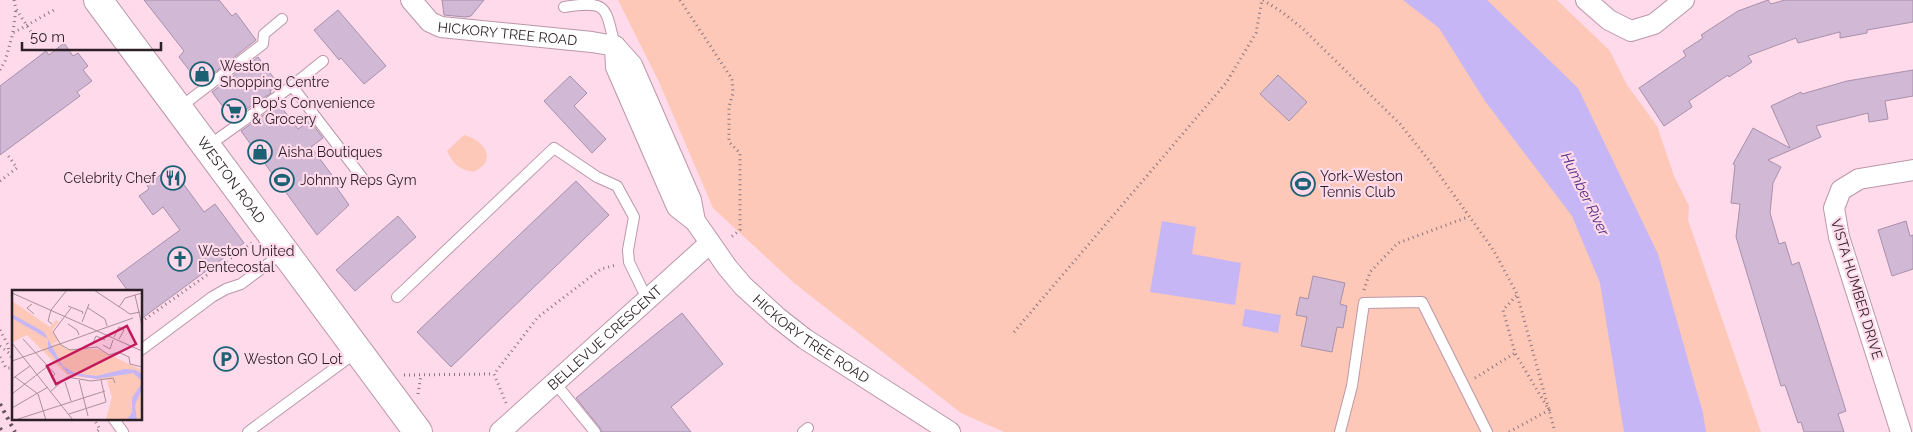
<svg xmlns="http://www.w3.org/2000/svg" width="1913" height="432" viewBox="0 0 1913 432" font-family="Raleway,sans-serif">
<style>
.green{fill:#fdc8b7}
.water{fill:#c6b6f5}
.building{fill:#d1b9d5;stroke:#a790ab}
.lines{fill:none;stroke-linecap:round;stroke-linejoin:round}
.service-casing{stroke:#ba97a8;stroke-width:12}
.minor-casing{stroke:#ba97a8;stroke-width:22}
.secondary-casing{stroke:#ba97a8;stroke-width:30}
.path{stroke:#8c747f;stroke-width:3;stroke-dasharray:1 4;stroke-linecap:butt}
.service{stroke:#fff;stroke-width:10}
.minor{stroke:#fff;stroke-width:20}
.secondary{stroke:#fff;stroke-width:28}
.rail{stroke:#64515a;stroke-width:4;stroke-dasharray:2.5 5;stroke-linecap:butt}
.labels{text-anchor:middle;stroke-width:4.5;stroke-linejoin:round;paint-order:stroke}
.street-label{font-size:14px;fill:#2c1f25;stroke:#fedaeb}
.poi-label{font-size:14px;fill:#2c1f25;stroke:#fedaeb;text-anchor:start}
.water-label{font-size:15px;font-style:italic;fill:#4e2d85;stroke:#fedaeb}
.inset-road{fill:none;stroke:#aa8f9c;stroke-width:1}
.view{fill:#c2185b;fill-opacity:0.15;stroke:#c2185b;stroke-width:2.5}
.inset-edge{fill:none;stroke:#2c1f25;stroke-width:2.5}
</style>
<rect width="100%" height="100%" fill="#fedaeb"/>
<path class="green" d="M618 0H1557L1610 51 1627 85 1657 126 1674 176 1689 206 1688 220 1761 432H1004L961 413 794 283 713 208 659 82Z
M464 135C474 137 491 148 486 161 484 166 478 169 474 172 460 170 453 164 447 151Z"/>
<path class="water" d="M1403 0H1487L1578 88 1658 254 1703 413 1706 432H1624L1600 283 1572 216 1485 101 1439 28Z
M1162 221 1196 227 1192 254 1241 263 1235 305 1150 292Z
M1245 309 1281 315 1278 333 1242 326Z"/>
<path class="building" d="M144 0H219L232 16 236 13 256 40 200 84 179 57 184 51Z
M442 0H484L471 16 465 17 444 15Z
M1768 0 1771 4 1785 0H1913V22L1867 30V33L1840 38V32L1798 43 1796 38 1748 56 1752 62 1729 77 1728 75 1689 101 1692 107 1664 126 1639 88 1686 56 1683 51 1703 38 1701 35 1738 11Z
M338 10 386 66 364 84 341 58 339 60 314 30Z
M64 43 73 56 78 53 88 66 83 70 92 81 77 92 80 96 0 155V86L46 51 49 55Z
M258 57 279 85 270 91 271 93 232 119 212 92Z
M1913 70V96L1885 101 1888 119 1869 122 1868 113 1816 126 1821 137 1768 160 1781 167 1773 183 1770 213 1779 244 1785 242 1792 265 1799 262 1846 411 1838 414 1844 432H1804L1801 422 1798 423 1785 385 1781 386 1736 237 1740 204 1731 203 1735 165 1733 164 1753 128 1790 148 1771 106 1801 92 1802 94 1847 81Z
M1278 75 1307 102 1289 121 1260 94Z
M570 76 587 93 574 106 606 139 592 153 544 101Z
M279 104 298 129 310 121 323 138 311 147 340 186 337 188 349 205 317 235 241 131Z
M171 167 204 212 215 204 244 243 141 319V291H128L117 276 180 230 163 207 153 215 139 196 149 189 147 185Z
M576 181 609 215 451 367 417 332Z
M398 216 416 237 355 291 336 270Z
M1906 221 1910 236 1913 235V269L1892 276 1878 230Z
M1313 276 1345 283 1340 304 1347 306 1343 328 1337 327 1332 352 1301 346 1307 317 1296 315 1300 297 1308 299Z
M682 313 723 364 671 407 691 432H602L600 428 576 398Z"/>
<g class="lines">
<g class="service-casing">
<path id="service" d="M564 7C609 0 605 7 615 46
M292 86 323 61
M179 108 263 44 264 34 282 19
M208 146 292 86 364 180
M397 297 554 148 597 177 617 186 634 217 628 250 629 262 647 299
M141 350 212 297 226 289 241 284 284 252
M555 383 595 432
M113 418 123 432
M248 432 358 351
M803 432 808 428
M1340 432 1352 386 1364 303 1422 302 1487 432"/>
</g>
<g class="minor-casing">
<g id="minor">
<path id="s1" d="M411 0 430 22 441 27 592 42 615 46 632 65 691 200 695 221"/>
<path d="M1586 0 1609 20 1631 31 1654 24 1684 0"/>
<path id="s2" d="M615 46 616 67 677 207 695 221 727 267 743 286 777 317 805 339 950 432"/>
<path id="s3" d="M500 432 710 243"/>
<path d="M1901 432 1839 237 1834 208 1841 190 1859 179 1913 170"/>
</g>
</g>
<g class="secondary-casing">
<g id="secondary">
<path id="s4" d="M98 0 418 432"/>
</g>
</g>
<path class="path" d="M14 0 16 9 37 41
M680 0 732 79 733 93 729 107V142L740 153V230L730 238
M1263 0 1282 12 1302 28 1400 124 1431 163 1494 251 1517 294 1555 432
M13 32 16 9
M0 70 5 61 13 33 54 10
M0 181 17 168 7 154
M1364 290 1370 272 1398 243 1468 217
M141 322 252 243
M0 330 8 345 9 353
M1014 332 1226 83 1256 33 1262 0
M0 346 9 353 14 362
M0 357 6 368H14
M404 375 494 374
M1475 378 1515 353
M418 394 421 375
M506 403 494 374 538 317 601 269 616 265
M93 418 100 429 96 432
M1509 432 1549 410 1515 353 1503 310 1517 295"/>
<use href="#service" class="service"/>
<use href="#minor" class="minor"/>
<use href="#secondary" class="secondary"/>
<path class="rail" d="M0 404 15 432
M0 428 2 432"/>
</g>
<defs>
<g id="shop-ring" transform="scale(1.25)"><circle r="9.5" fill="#fedaeb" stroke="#1c6073" stroke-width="1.5"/><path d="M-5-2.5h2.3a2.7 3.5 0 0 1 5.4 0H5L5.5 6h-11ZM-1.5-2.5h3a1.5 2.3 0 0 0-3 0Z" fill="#1c6073"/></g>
<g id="supermarket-ring" transform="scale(1.25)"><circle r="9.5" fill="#fedaeb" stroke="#1c6073" stroke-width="1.5"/><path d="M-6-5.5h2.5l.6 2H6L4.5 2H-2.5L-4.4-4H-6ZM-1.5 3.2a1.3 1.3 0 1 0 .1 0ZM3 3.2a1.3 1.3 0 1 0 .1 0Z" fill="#1c6073"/></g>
<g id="restaurant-ring" transform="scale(1.25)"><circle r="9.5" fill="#fedaeb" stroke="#1c6073" stroke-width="1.5"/><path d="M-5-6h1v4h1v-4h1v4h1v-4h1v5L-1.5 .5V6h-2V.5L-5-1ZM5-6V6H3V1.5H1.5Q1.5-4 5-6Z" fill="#1c6073"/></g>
<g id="stadium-ring" transform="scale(1.25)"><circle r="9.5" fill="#fedaeb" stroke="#1c6073" stroke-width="1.5"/><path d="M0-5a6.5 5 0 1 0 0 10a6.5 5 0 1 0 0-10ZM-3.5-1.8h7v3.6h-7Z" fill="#1c6073"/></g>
<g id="church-ring" transform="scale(1.25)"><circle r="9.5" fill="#fedaeb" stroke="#1c6073" stroke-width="1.5"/><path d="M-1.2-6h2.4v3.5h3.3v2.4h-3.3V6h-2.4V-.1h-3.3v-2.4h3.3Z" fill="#1c6073"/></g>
<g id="parking-ring" transform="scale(1.25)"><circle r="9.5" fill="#fedaeb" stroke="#1c6073" stroke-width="1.5"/><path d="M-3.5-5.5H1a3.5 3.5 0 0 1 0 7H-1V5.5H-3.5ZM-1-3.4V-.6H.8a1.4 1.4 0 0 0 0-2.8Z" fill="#1c6073"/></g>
</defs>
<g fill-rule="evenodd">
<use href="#shop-ring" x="202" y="74"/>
<use href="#supermarket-ring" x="234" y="111"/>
<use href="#shop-ring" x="260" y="152"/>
<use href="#restaurant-ring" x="173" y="178"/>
<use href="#stadium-ring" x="282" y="180"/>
<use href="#stadium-ring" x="1303" y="184"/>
<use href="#church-ring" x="180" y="259"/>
<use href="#parking-ring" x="226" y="359"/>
</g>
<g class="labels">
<g class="street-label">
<text dy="5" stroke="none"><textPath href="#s1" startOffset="108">HICKORY TREE ROAD</textPath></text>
<text dy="5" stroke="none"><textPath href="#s4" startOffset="224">WESTON ROAD</textPath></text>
<text transform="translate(1857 289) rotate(73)" y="5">VISTA HUMBER DRIVE</text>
<text dy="5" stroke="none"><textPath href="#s3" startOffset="141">BELLEVUE CRESCENT</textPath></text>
<text dy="5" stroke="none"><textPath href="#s2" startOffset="364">HICKORY TREE ROAD</textPath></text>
</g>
<g class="poi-label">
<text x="220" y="71">Weston<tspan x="220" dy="16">Shopping Centre</tspan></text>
<text x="252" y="108">Pop's Convenience<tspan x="252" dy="16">&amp; Grocery</tspan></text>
<text x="278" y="157">Aisha Boutiques</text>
<text x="1320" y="181">York-Weston<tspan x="1320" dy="16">Tennis Club</tspan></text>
<text x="156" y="183" text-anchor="end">Celebrity Chef</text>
<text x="300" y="185">Johnny Reps Gym</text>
<text x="198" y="256">Weston United<tspan x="198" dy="16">Pentecostal</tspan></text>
<text x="244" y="364">Weston GO Lot</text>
</g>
<g class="water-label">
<text transform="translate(1585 194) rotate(64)" y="5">Humber River</text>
</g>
</g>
<g transform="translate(12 290)">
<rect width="130" height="130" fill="#fedaeb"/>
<path d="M0 11 38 37 44 30 47 32 40 40 46 51 36 56 47 53 54 59H85L130 80V130H94L100 107 95 91 98 90 56 86 15 45 1 52Z" fill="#fdc8b7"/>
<path d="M0 24 32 42 51 76 63 83 84 86 113 79 124 80 130 84V91L121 83 84 89 56 84 36 60V49L0 28ZM130 93V99L123 115 125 130H115L120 122V108Z" fill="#c6b6f5"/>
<path class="inset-road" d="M82 0 118 24 128 22M0 3 130 61M123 5 130 36M20 14 15 18 22 24M56 16 71 22 70 24M107 17 113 8 130 3M59 18 41 42 49 55 58 60 85 57 97 65M76 18 93 29 95 36M70 32 77 14M40 34 36 31 39 20 55 0M56 34 65 40 67 45M102 47 107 37 112 40 107 49M11 49 43 84 39 88M0 53 61 130M81 53 84 46 93 50M91 55 98 59 101 50M97 65 106 62 117 67 118 74 130 77M0 71 121 28M3 87 26 104 34 130M0 89 18 76M67 90 76 126M53 92 59 111M38 102 55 87 79 91 101 88 103 93M0 104 36 76M0 118 36 97M57 124 94 112 89 90M3 130 93 101"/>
<path class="view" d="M115 36 124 54 44 94 35 76Z"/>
<rect width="130" height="130" class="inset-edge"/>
</g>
<path d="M22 42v8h139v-8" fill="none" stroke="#2c1f25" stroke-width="2.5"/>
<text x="30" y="42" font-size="15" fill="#2c1f25" stroke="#fedaeb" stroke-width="4" paint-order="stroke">50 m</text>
</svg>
